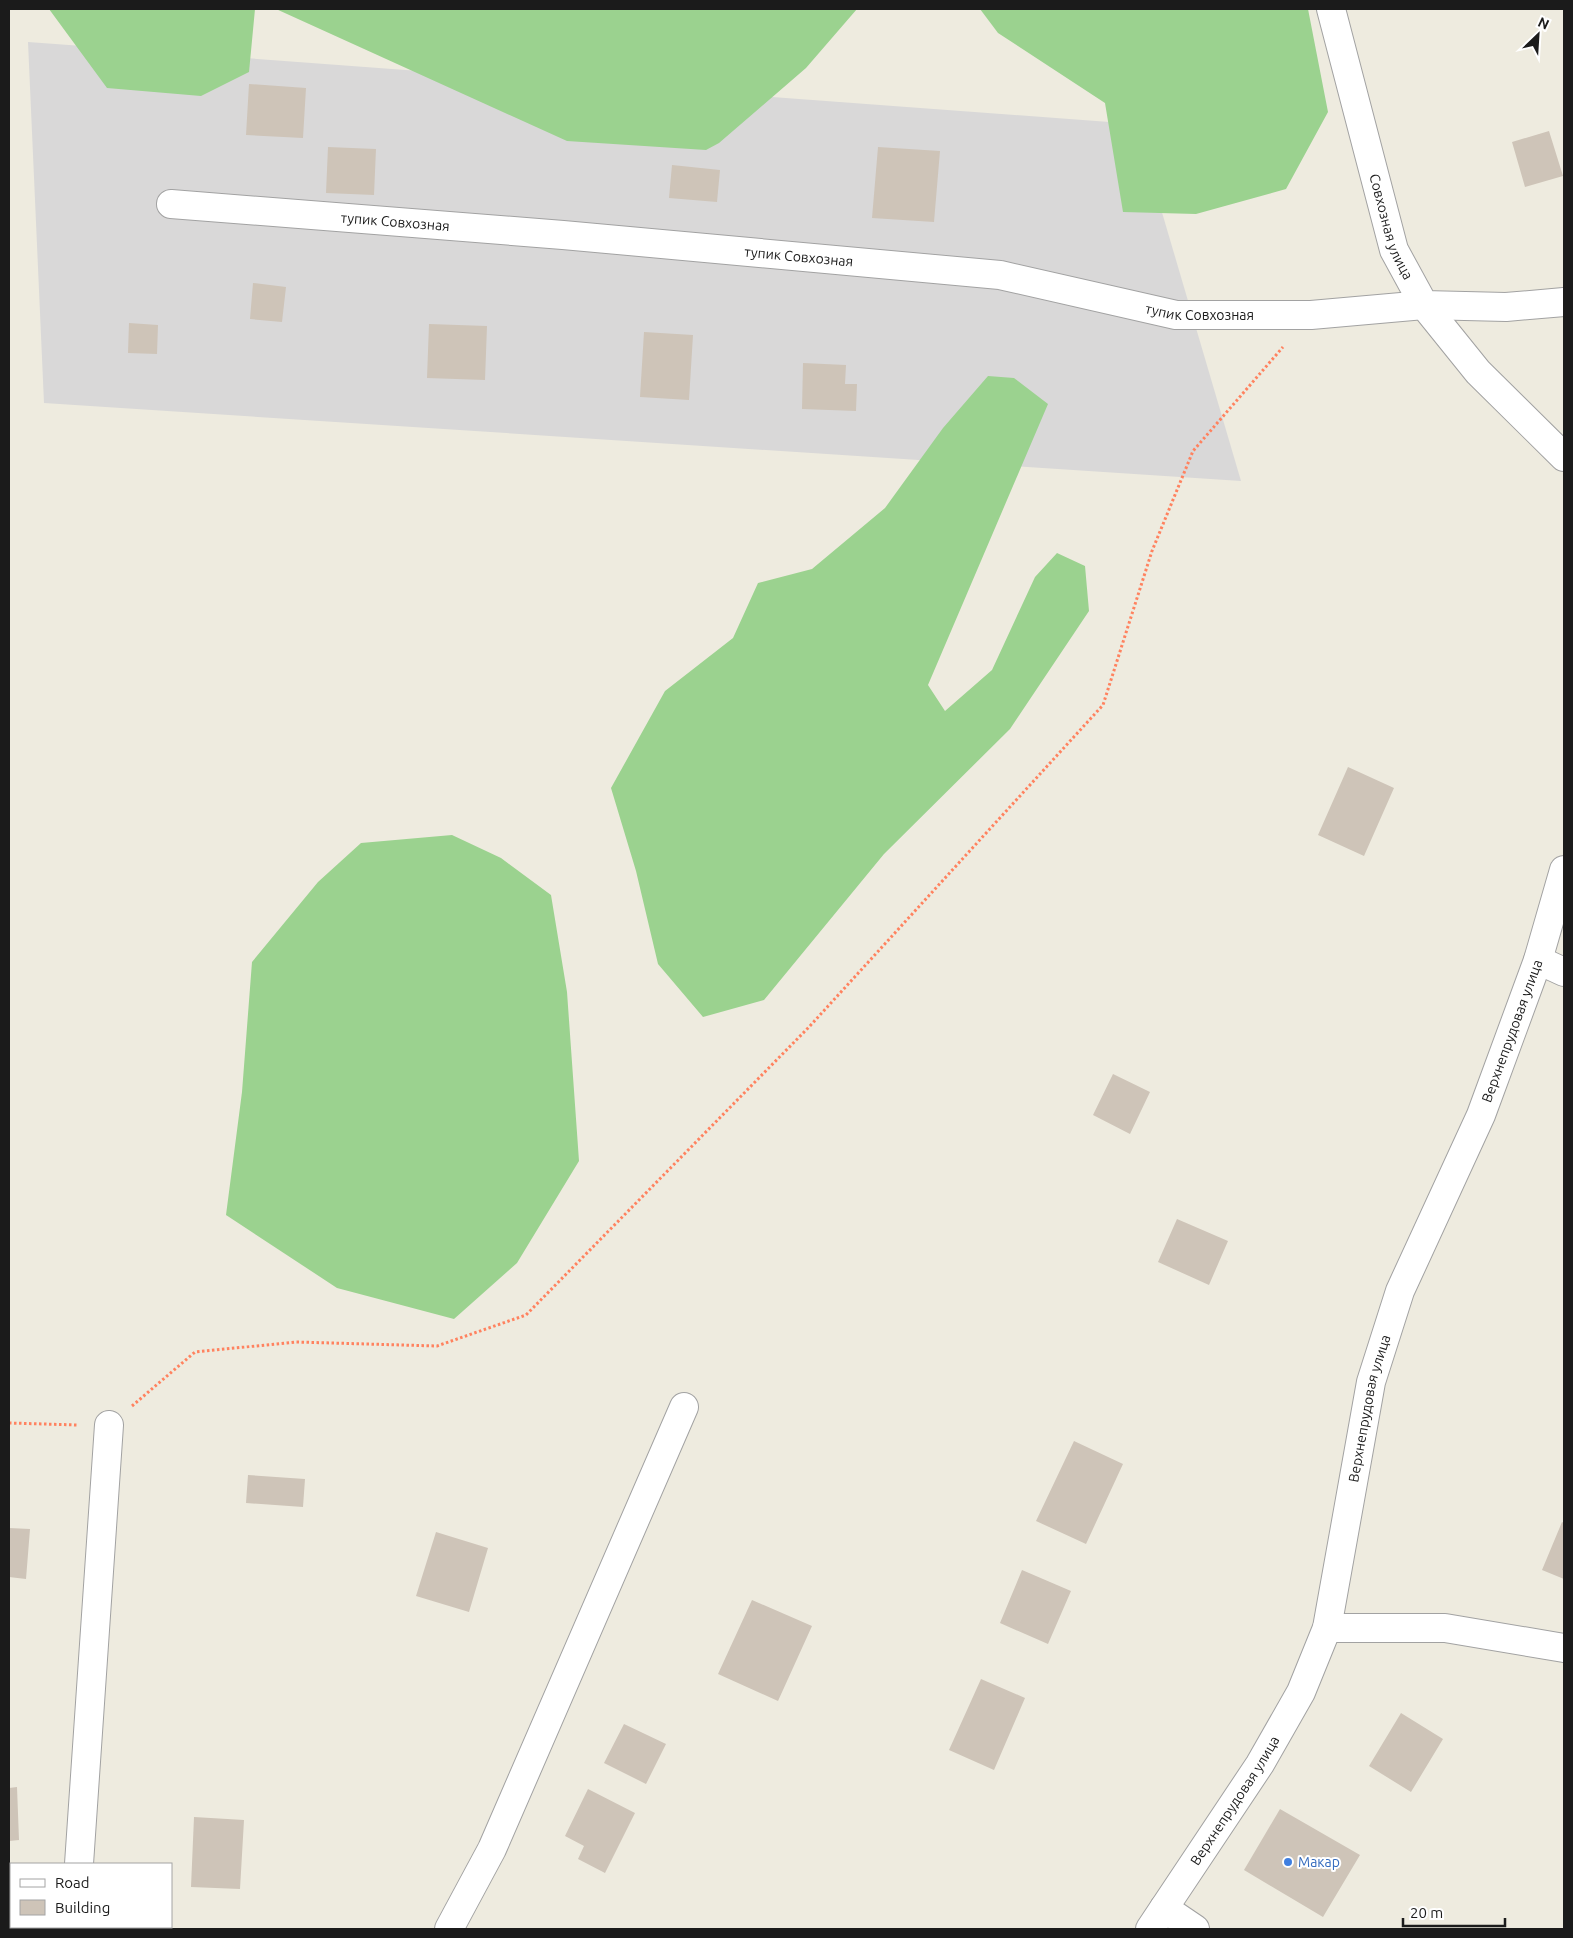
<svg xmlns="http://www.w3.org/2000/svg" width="1573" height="1938" viewBox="0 0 1573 1938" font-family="Ubuntu,sans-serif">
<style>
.residential{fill:#d9d8d8}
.forest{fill:#9bd28f}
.building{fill:#cec4b8}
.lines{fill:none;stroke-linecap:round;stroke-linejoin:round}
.minor-casing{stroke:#a2a2a2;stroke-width:30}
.path{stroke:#ff825f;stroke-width:3;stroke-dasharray:2.5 2.5;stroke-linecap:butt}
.minor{stroke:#fff;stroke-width:28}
.shop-dot{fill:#3f7fe0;stroke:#fff;stroke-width:2}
.labels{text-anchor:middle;stroke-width:4;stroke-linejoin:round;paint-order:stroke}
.street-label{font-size:14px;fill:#1b1b1b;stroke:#fff}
.shop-label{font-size:14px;fill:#366cbe;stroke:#fff;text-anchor:start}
</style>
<rect width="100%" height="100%" fill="#eeebdf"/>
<path class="residential" d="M28 42 1136 124 1241 481 44 403Z"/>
<path class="forest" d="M49 9H255L249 72 201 96 107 88Z
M276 9H857L806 68 719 143 706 150 567 141Z
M980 9H1308L1328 112 1286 189 1196 214 1123 212 1105 103 998 33Z
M988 376 1014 378 1048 404 928 685 945 711 992 670 1035 577 1057 553 1085 566 1089 611 1010 729 884 854 764 1000 703 1017 658 964 636 871 611 788 665 691 733 638 758 583 812 569 885 508 943 428Z
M452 835 501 858 551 895 567 992 579 1161 517 1263 454 1319 337 1288 226 1215 242 1092 252 962 318 882 361 843Z"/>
<path class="building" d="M249 84 306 88 303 138 246 135Z
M1549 131 1563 176 1525 187 1512 142Z
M328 147 376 149 374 195 326 193Z
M878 147 940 151 934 222 872 218Z
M672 165 720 170 717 202 669 198Z
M253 283 286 287 282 322 250 319Z
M129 323 158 325 157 354 128 353Z
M429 324 487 326 485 380 427 378Z
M644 332 693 335 689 400 640 397Z
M803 363 846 365 845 384H857L856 411 802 409Z
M1348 767 1394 788 1364 856 1318 835Z
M1113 1074 1150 1092 1130 1134 1093 1115Z
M1177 1219 1228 1241 1209 1285 1158 1262Z
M1074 1441 1123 1464 1086 1544 1036 1521Z
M248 1475 305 1479 303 1507 246 1503Z
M1562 1522 1564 1523V1579L1542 1570Z
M9 1528 30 1529 26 1579 9 1577Z
M436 1532 488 1548 469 1612 416 1596Z
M1022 1570 1071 1591 1048 1644 1000 1623Z
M752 1600 812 1626 778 1701 718 1674Z
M981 1679 1025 1698 994 1770 949 1750Z
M1401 1713 1443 1739 1411 1792 1369 1766Z
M624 1724 666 1744 646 1784 604 1763Z
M17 1787 19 1840 9 1841V1788Z
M588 1789 635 1813 605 1873 578 1859 584 1846 565 1836Z
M1280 1809 1360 1855 1323 1917 1244 1870Z
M194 1817 244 1820 240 1889 191 1887Z"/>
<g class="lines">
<g class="minor-casing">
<g id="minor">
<path id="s1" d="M1331 9 1394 250 1424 305 1506 307 1564 302"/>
<path id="s2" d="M171 204 563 235 1000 275 1176 315H1311L1424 305 1478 372 1564 457"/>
<path d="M1538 960 1564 972"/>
<path d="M1327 1628H1445L1564 1648"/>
<path d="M79 1864 109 1425"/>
<path d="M1164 1908 1195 1929"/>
<path d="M75 1929V1927"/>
<path d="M449 1929 492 1849 684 1407"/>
<path id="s3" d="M1150 1929 1260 1764 1301 1692 1327 1628 1371 1382 1400 1291 1481 1115 1538 960 1564 870"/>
</g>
</g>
<path class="path" d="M132 1406 195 1352 296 1342 437 1346 526 1315 809 1027 1103 705 1152 551 1193 451 1283 347
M9 1423 78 1425"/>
<use href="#minor" class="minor"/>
</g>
<circle class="shop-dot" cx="1288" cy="1862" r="5"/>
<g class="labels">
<g class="street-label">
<text dy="5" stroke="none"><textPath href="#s2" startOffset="225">тупик Совхозная</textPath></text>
<text dy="5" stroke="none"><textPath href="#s1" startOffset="226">Совхозная улица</textPath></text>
<text dy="5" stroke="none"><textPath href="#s2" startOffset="630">тупик Совхозная</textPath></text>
<text dy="5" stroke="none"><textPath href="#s2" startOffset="1036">тупик Совхозная</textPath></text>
<text dy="5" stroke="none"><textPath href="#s3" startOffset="979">Верхнепрудовая улица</textPath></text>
<text dy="5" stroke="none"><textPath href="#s3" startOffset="574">Верхнепрудовая улица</textPath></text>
<text dy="5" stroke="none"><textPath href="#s3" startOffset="154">Верхнепрудовая улица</textPath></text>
</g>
<g class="shop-label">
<text x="1298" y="1867">Макар</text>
</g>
</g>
<rect width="1573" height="1938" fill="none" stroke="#1b1b1b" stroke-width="20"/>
<rect x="10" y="1863" width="162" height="65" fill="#ffffff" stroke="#a4a4a4"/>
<rect x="20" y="1879" width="25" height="8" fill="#ffffff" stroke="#a4a4a4"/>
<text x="55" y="1888" font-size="15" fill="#1b1b1b">Road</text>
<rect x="20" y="1900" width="25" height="15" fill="#cec4b8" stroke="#a4a4a4"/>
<text x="55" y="1913" font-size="15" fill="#1b1b1b">Building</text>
<g transform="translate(1538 35) rotate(25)" stroke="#ffffff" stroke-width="4" paint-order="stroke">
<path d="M0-4L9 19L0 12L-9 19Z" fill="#1b1b1b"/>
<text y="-8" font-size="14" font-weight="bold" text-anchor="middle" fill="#1b1b1b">N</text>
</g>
<path d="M1403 1918v8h102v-8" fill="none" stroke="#1b1b1b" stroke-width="2.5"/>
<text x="1410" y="1918" font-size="15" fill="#1b1b1b" stroke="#ffffff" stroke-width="4" paint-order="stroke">20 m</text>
</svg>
